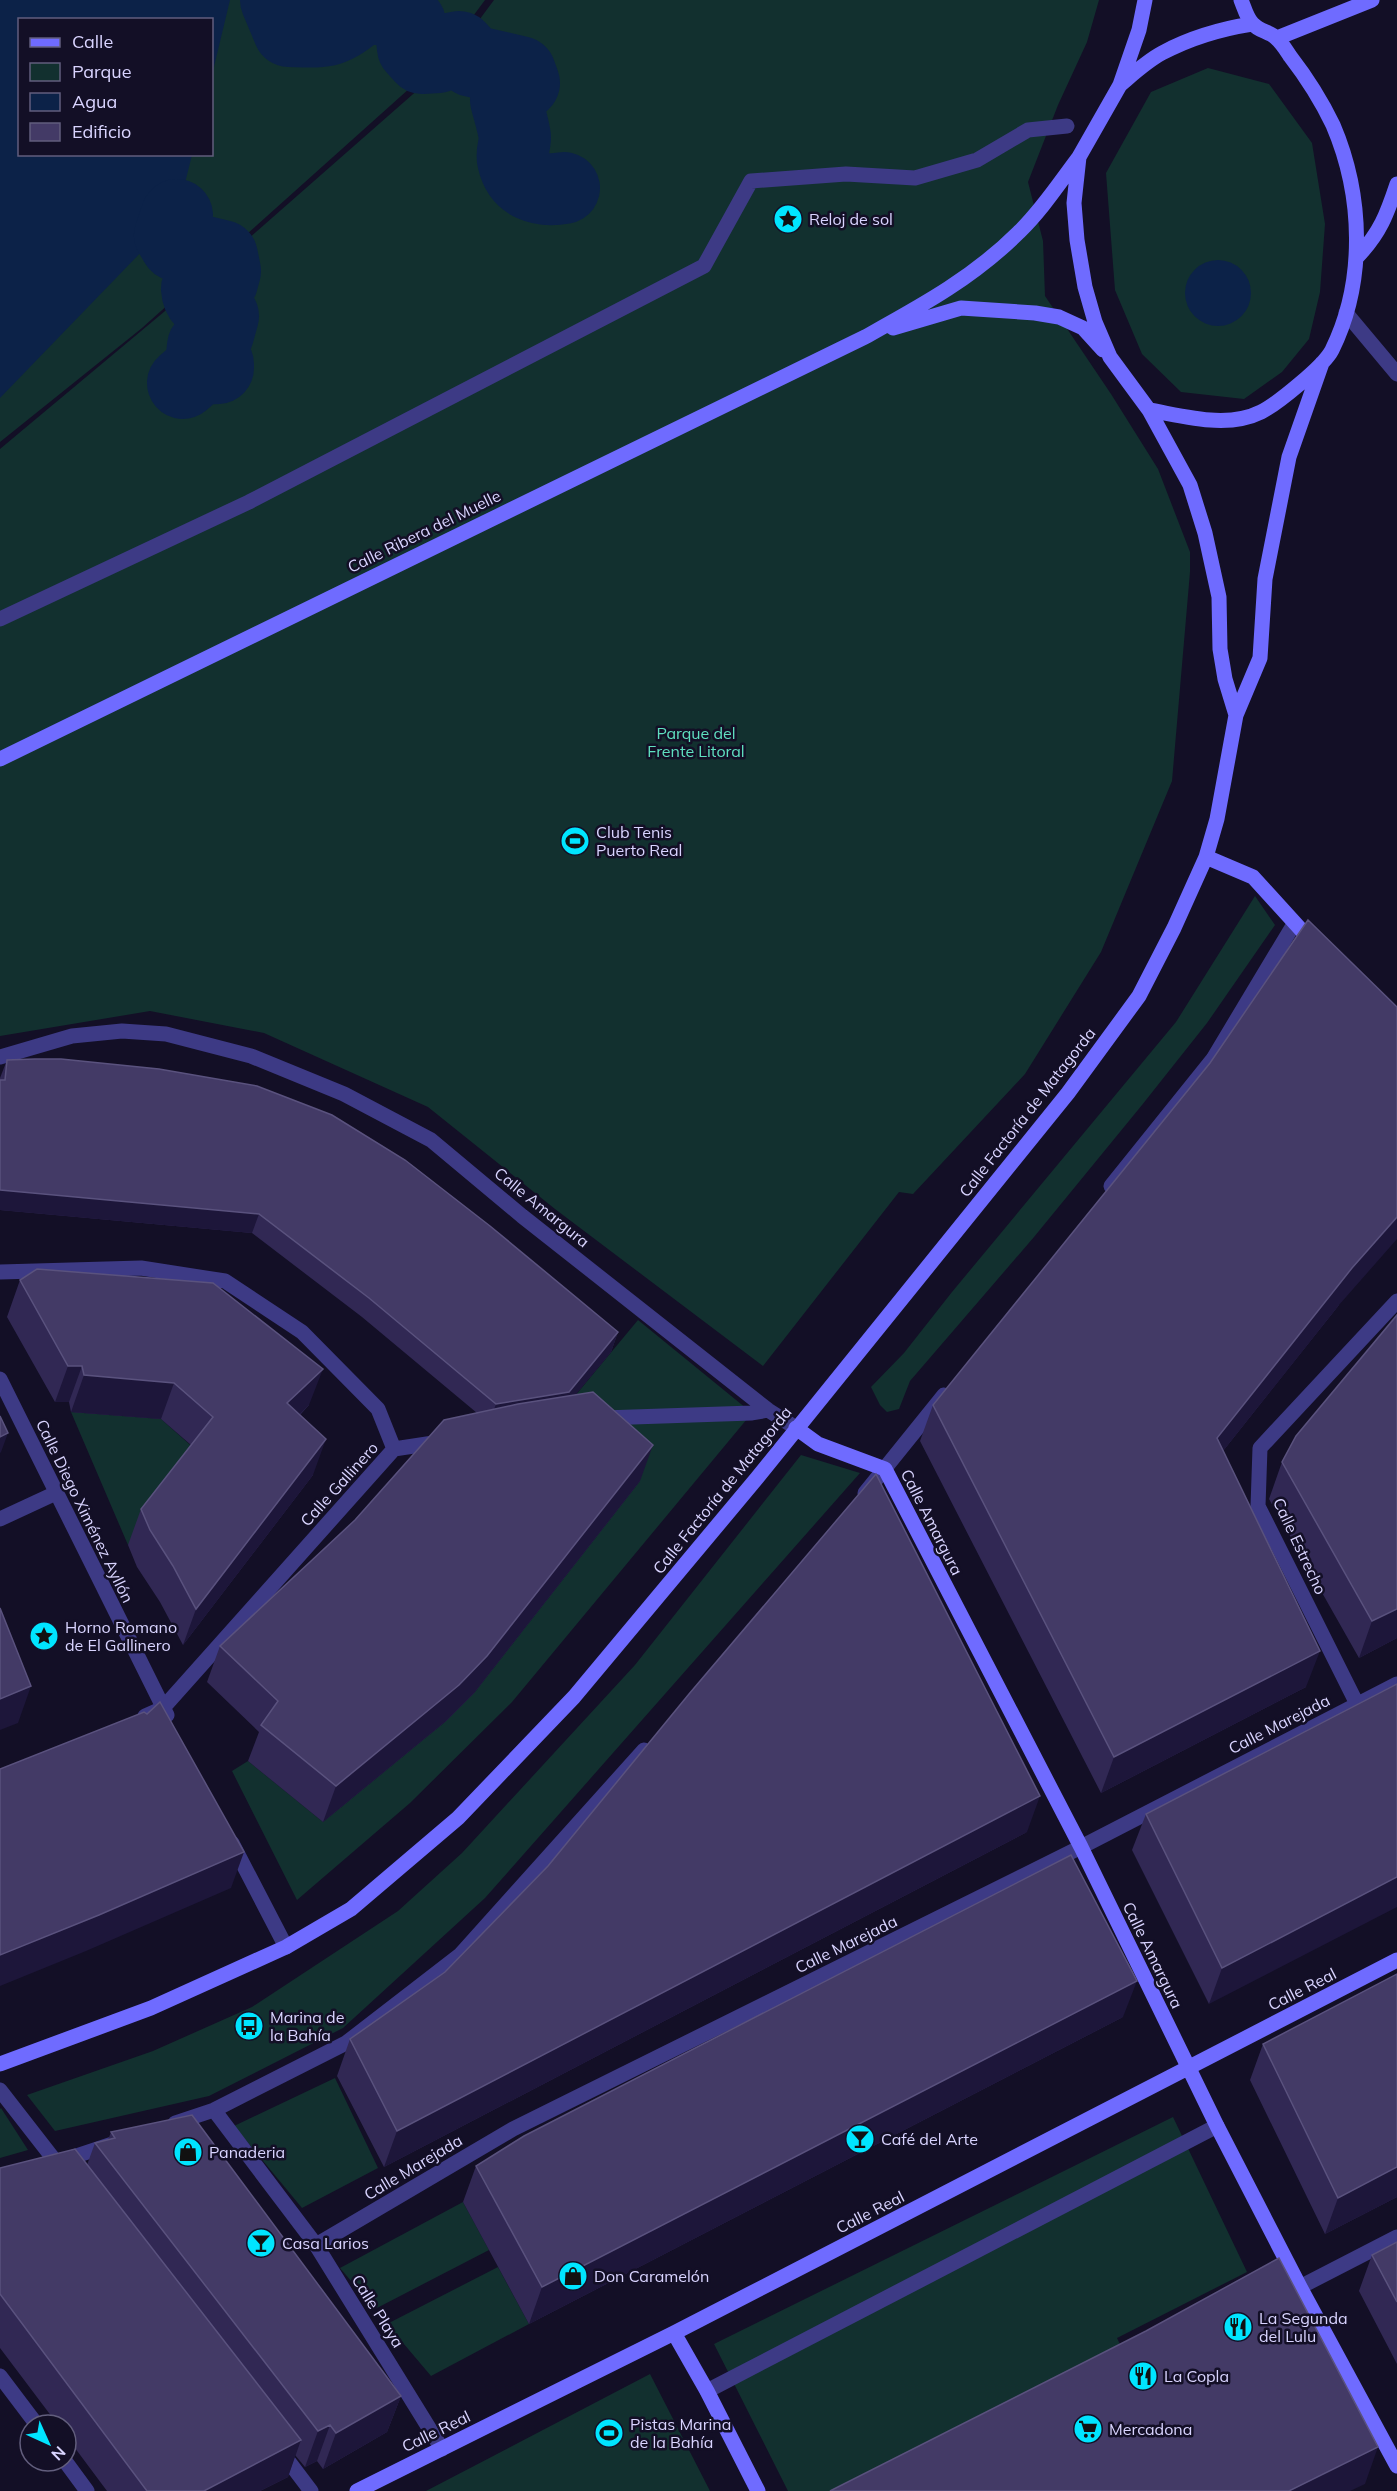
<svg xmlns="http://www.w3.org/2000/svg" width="1397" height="2491" viewBox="0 0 1397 2491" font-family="Mulish,sans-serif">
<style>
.green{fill:#12302f;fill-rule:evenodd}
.water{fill:#0c2248}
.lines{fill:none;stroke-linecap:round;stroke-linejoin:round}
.river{stroke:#0c2248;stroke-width:72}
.street{stroke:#3d3a85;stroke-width:15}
.secondary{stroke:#6f6bff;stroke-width:15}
.wall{fill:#312854}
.shaded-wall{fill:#1d163a}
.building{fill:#433a66;stroke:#5a527e;stroke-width:1.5}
.labels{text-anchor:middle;stroke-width:5;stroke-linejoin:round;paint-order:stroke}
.poi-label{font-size:16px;fill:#d9d4ff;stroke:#130f26;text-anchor:start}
.street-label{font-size:16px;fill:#d9d4ff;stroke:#130f26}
.park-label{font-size:16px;fill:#5fe0c0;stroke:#130f26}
</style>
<rect width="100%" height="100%" fill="#130f26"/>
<path class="green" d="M0 0H485L439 62 142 328 0 442ZM20 20H212V154H20Z
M494 0H1099L1087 42 1058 105 1028 182 1043 241 1045 296 1111 394 1158 469 1190 552V572L1172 781 1101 952 1025 1074 913 1194 899 1192 763 1366 555 1209 428 1107 264 1033 150 1011 0 1036V449L183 296 445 66Z
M1208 68 1269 84 1312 143 1325 224 1320 292 1309 339 1282 372 1244 399 1181 392 1142 354 1115 290 1106 173 1151 92Z
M1255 896 1275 925 1207 1023 1142 1105 1034 1237 910 1381 899 1409 887 1412 880 1405 871 1387 904 1353 952 1292 1176 1022Z
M638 1320 752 1413 512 1702 410 1803 297 1900 232 1771 248 1761 323 1822 446 1721 474 1693 640 1481 569 1403Z
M71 1412 161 1419 197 1451 195 1460 128 1545Z
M801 1455 860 1473 485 1898 343 2028 209 2096 55 2131 27 2095 153 2051 252 2007 398 1911 462 1853 635 1665Z
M335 2078 378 2168 302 2208 234 2126Z
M1 2108 28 2150 0 2158V2109Z
M1173 2117 1247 2272 1117 2338 1128 2361 874 2491H788L714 2344Z
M463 2202 489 2250 375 2309 340 2268Z
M498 2267 529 2324 431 2376 387 2324Z
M650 2374 710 2491H426Z"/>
<path class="water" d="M0 0H230L212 75V20H20V154L192 155 177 215 0 398Z
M1185 293a33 33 0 1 1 66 0a33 33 0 1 1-66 0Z"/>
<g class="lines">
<path class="river" d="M276 0 289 31C326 32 332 34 361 9H394L410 23 413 48 422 58 438 57 449 49 459 47 472 61 520 72 524 83 506 100C509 112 513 124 515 137 515 145 511 153 513 160 519 186 540 192 564 188
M177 215 170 235 176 245 222 256 225 271 222 282 211 286H200L197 289C198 305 212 307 223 316L218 334 203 346 202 355 207 364H218V368L199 369 183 383"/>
<path class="street" d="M1346 313 1397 374
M0 619 249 502 704 266 751 181 846 174 915 178 977 160 1028 130 1067 126
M0 1057 72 1036 122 1031 166 1034 251 1056 344 1094 431 1140 522 1216 768 1410 796 1428
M1111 1186 1213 1059 1294 924
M0 1272 141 1268 225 1281 302 1332 378 1409 394 1449 163 1708 145 1716
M0 1379 167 1715
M603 1418 752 1413 768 1410
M394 1449 440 1442
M865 1493 944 1395
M0 1519 56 1493
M1357 1704 1258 1506 1260 1448 1397 1301
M232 1843 286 1947
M0 2090 63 2171
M214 2110 316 2245 442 2449
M175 2123 214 2110 346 2043 460 1955 644 1750
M61 2161 112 2144
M316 2245 513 2129 1081 1847 1397 1684
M1300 2287 1397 2237
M0 2376 37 2425
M707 2391 1217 2126
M280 2450 311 2491
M65 2461 87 2491"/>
<path class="secondary" d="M1145 0 1139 30 1120 85 1079 157 1074 203 1077 240 1085 287 1095 322 1110 357 1149 410 1190 485 1205 533 1219 597 1220 649 1225 679 1236 715
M1277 38 1372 0
M1120 85C1133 74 1147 61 1162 53 1190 38 1220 29 1252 24
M1358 256C1380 233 1387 214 1397 184
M893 328 961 308 1035 313 1059 317 1083 328 1103 350
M1149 410C1184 416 1227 429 1261 412 1277 404 1324 366 1332 350 1366 281 1363 195 1333 125 1321 100 1307 78 1290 56 1286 50 1282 43 1276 38 1270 32 1259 31 1253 24 1247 19 1244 7 1241 0
M0 759 865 337C921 306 973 278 1019 232 1042 210 1060 182 1079 157
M1206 857 1253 877 1314 944
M796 1428 818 1444 885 1469 1081 1847 1217 2126 1300 2287 1397 2466
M0 2064 151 2008 286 1947 351 1909 458 1818 574 1697 757 1478 1068 1093 1139 996 1174 928 1206 857 1217 819 1236 715 1260 658 1265 579 1289 457 1322 363
M674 2333 707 2391 758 2491
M357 2491 674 2333 1397 1960"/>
</g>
<path class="wall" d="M7 1060 618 1332 611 1352 575 1395 640 1481 474 1693 446 1721 323 1822 248 1761 259 1732 207 1682 220 1646 477 1413 362 1317 252 1233 0 1210V1078Z
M20 1280 309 1405 300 1415 313 1475 183 1645 160 1602 137 1567 128 1545 141 1509 191 1445 161 1419 71 1412 69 1402H55L7 1317Z
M1339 1305 1223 1451 1306 1687 1101 1793 920 1441 933 1405Z
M1397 1315V1638L1359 1658 1269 1499 1282 1462Z
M1397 1684 1209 2004 1132 1850 1146 1814Z
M1027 1832 384 2167 337 2076 350 2039Z
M1397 1974V2197L1325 2234 1250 2080 1263 2044Z
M1123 2017 529 2324 463 2202 476 2166Z
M111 2132 401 2396 387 2432 323 2469 317 2461 305 2467 295 2455 288 2477 260 2491H107L66 2436V2425H58L0 2348V2168L87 2165 95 2143 108 2140Z
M1397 2242V2364L1359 2291 1372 2255Z"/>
<path class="shaded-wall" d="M0 1190 259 1214 252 1233 0 1210Z
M1397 1217V1239L1339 1305 1204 1475 1217 1438 1352 1268Z
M618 1332 611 1352 562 1411 489 1423 496 1404Z
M68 1366H82L69 1402H55Z
M323 1369 309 1405 274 1440 287 1403Z
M84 1375 174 1383 161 1419 71 1412Z
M8 1433 1 1452 0 1453V1437Z
M326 1439 313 1475 183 1645 196 1609Z
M653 1445 640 1481 474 1693 446 1721 323 1822 336 1786Z
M1397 1609V1638L1359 1658 1372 1621Z
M1320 1651 1306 1687 1101 1793 1114 1757Z
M31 1686 18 1723 0 1730V1699Z
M1040 1796 1027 1832 384 2167 397 2131Z
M244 1852 231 1888 86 1951 0 1986V1955Z
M1397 1877V1907L1209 2004 1222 1968Z
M1137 1981 1123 2017 529 2324 542 2287Z
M1397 2167V2197L1325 2234 1338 2198Z
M401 2396 387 2432 323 2469 336 2433Z
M330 2425 317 2461 305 2467 318 2431Z
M301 2440 288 2477 260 2491H204Z
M1378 2447 1365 2484 1350 2491H1289Z"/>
<path class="building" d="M1308 920 1397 1007V1217L1352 1268 1217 1438 1320 1651 1114 1757 933 1405 1210 1063Z
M35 1059H61L159 1069 257 1086 332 1115 405 1160 490 1226 618 1332 569 1392 496 1404 369 1298 259 1214 0 1190V1080H5L7 1060Z
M37 1269 213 1283 323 1369 287 1403 326 1439 196 1609 173 1566 150 1530 141 1509 213 1417 174 1383 84 1375 82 1366H68L20 1280Z
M1397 1315V1609L1372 1621 1282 1462 1296 1436Z
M593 1392 653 1445 487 1656 459 1685 336 1786 261 1725 278 1701 220 1646 355 1520 444 1420 518 1404Z
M0 1416 8 1433 0 1437Z
M876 1474 1040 1796 397 2131 350 2039 445 1972 548 1866 689 1694Z
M0 1608 31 1686 0 1699Z
M1397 1684V1877L1222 1968 1146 1814Z
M160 1702 244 1852 99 1915 0 1955V1769L144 1712 147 1714Z
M1071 1855 1137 1981 542 2287 476 2166 524 2136Z
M1397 1974V2167L1338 2198 1263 2044Z
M192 2115 401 2396 336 2433 330 2425 318 2431 95 2143 115 2138 111 2132Z
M75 2149 301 2440 204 2491H147L0 2294V2168Z
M1397 2242V2302L1372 2255Z
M1279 2258 1378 2447 1289 2491H830L1146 2331Z"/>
<defs>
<g id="sight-disc" transform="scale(1.5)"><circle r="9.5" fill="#00e5ff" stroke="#130f26"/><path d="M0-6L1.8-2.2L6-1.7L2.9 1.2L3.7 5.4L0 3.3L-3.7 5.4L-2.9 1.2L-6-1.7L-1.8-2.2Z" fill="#111"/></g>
<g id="stadium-disc" transform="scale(1.5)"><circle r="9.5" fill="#00e5ff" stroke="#130f26"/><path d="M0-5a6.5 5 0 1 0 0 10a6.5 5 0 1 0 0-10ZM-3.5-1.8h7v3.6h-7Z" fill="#111"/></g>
<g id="bus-disc" transform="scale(1.5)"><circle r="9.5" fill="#00e5ff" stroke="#130f26"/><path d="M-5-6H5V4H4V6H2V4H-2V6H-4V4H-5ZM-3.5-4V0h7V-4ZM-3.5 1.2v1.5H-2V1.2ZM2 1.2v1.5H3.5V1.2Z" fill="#111"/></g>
<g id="bar-disc" transform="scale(1.5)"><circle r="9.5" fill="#00e5ff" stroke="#130f26"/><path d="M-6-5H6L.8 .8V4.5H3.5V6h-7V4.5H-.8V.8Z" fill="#111"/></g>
<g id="shop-disc" transform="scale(1.5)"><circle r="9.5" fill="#00e5ff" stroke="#130f26"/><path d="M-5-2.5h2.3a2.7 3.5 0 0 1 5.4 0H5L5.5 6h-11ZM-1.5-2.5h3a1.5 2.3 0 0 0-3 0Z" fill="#111"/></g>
<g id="restaurant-disc" transform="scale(1.5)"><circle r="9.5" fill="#00e5ff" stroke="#130f26"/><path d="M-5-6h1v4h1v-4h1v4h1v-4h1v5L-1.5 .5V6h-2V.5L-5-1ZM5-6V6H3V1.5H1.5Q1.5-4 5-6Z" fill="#111"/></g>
<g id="supermarket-disc" transform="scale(1.5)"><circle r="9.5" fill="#00e5ff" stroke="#130f26"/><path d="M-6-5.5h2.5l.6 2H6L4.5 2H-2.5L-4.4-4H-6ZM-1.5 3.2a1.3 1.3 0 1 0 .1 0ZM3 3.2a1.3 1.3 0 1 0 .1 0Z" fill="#111"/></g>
</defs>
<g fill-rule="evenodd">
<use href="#sight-disc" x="788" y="219"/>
<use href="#stadium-disc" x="575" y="841"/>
<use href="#sight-disc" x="44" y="1636"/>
<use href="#bus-disc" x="249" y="2026"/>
<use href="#bar-disc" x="860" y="2139"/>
<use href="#shop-disc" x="188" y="2152"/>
<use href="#bar-disc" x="261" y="2243"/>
<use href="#shop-disc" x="573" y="2276"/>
<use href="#restaurant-disc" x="1238" y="2327"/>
<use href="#restaurant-disc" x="1143" y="2376"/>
<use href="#supermarket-disc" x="1088" y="2429"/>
<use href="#stadium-disc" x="609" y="2433"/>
</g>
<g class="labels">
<g class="poi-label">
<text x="809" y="225">Reloj de sol</text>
<text x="596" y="838">Club Tenis<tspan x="596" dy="18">Puerto Real</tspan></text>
<text x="65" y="1633">Horno Romano<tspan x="65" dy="18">de El Gallinero</tspan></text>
<text x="270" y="2023">Marina de<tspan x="270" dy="18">la Bahía</tspan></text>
<text x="881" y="2145">Café del Arte</text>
<text x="209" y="2158">Panaderia</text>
<text x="282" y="2249">Casa Larios</text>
<text x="594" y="2282">Don Caramelón</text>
<text x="1259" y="2324">La Segunda<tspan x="1259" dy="18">del Lulu</tspan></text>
<text x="1164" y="2382">La Copla</text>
<text x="630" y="2430">Pistas Marina<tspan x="630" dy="18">de la Bahía</tspan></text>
<text x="1109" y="2435">Mercadona</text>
</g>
<g class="street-label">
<text transform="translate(424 531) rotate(-26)" y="6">Calle Ribera del Muelle</text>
<text transform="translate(1027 1112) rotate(-52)" y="6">Calle Factoría de Matagorda</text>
<text transform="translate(542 1207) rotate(39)" y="6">Calle Amargura</text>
<text transform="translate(339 1484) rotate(-48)" y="6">Calle Gallinero</text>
<text transform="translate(722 1490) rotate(-51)" y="6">Calle Factoría de Matagorda</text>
<text transform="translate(85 1511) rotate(64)" y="6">Calle Diego Ximénez Ayllón</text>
<text transform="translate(932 1522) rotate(63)" y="6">Calle Amargura</text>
<text transform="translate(1300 1546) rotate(65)" y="6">Calle Estrecho</text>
<text transform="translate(1279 1724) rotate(-27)" y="6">Calle Marejada</text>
<text transform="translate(846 1944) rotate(-26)" y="6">Calle Marejada</text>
<text transform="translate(1153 1955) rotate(64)" y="6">Calle Amargura</text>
<text transform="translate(1302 1989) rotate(-27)" y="6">Calle Real</text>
<text transform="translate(413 2167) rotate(-31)" y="6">Calle Marejada</text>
<text transform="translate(870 2212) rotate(-27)" y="6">Calle Real</text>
<text transform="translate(378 2311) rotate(58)" y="6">Calle Playa</text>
<text transform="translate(436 2431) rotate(-26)" y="6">Calle Real</text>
</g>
<g class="park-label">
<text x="696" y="739">Parque del<tspan x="696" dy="18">Frente Litoral</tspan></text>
</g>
</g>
<rect x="18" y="18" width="195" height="138" fill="#130f26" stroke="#625e7d" stroke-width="1.5"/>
<rect x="30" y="38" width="30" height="9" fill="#6f6bff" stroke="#625e7d" stroke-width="1.5"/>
<text x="72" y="48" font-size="18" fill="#d9d4ff">Calle</text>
<rect x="30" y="63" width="30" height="18" fill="#12302f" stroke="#625e7d" stroke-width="1.5"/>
<text x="72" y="78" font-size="18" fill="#d9d4ff">Parque</text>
<rect x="30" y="93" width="30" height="18" fill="#0c2248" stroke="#625e7d" stroke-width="1.5"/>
<text x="72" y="108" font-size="18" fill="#d9d4ff">Agua</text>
<rect x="30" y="123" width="30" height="18" fill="#433a66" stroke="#625e7d" stroke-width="1.5"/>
<text x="72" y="138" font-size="18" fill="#d9d4ff">Edificio</text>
<g transform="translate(48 2443) rotate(135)"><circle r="28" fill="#130f26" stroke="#625e7d" stroke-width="1.5"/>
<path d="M0-4.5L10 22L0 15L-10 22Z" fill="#00e5ff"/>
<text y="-9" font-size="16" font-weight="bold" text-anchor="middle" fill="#d9d4ff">N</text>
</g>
</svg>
